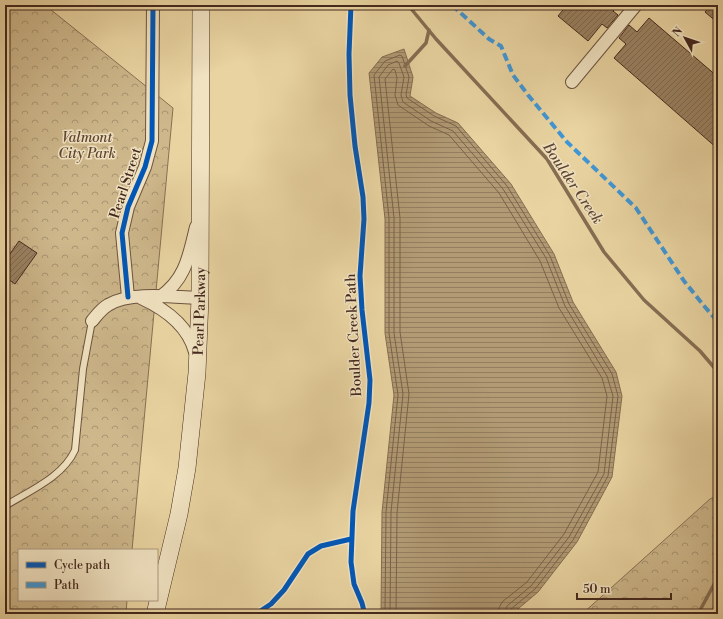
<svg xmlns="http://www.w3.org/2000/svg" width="723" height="619" viewBox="0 0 723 619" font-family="'Libre Bodoni',serif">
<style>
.forest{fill:url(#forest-crowns);stroke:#887054}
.water{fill:url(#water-rules);stroke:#856d52}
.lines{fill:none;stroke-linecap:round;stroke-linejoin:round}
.shore{stroke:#7a6249;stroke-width:1}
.stream{stroke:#856d52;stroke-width:3.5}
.building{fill:url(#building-hatch);stroke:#44291e}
.service-casing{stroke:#6d543f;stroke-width:8}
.minor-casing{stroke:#6d543f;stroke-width:14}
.secondary-casing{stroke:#44291e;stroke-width:18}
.service{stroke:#f1e3c2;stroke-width:6}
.minor{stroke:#f1e3c2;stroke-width:12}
.secondary{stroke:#f1e3c2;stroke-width:17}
.quiet{stroke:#4096d5;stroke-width:4;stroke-dasharray:8 4;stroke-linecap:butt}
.cycleway-casing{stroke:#f1e3c2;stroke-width:8}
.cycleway{stroke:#0057b8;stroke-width:5}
.labels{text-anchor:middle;stroke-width:3;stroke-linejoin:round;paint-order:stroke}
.park-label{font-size:14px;font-style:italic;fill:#5f4534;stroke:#f1e3c2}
.street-label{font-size:14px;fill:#44291e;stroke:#f1e3c2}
.water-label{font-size:15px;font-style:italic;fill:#5f4534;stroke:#f1e3c2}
</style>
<defs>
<pattern id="forest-crowns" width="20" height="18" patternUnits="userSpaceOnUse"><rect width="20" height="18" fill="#cdb78b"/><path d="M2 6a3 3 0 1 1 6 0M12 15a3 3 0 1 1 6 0" fill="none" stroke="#a89571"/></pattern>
<pattern id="water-rules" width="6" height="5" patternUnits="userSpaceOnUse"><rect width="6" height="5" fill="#b19a74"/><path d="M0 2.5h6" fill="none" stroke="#927e5f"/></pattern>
<pattern id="building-hatch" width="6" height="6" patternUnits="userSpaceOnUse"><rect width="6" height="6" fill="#9a8262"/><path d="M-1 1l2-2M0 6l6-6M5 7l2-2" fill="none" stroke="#7f6a50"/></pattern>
</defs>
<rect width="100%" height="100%" fill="#e9d4a1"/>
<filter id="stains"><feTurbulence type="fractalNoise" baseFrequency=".005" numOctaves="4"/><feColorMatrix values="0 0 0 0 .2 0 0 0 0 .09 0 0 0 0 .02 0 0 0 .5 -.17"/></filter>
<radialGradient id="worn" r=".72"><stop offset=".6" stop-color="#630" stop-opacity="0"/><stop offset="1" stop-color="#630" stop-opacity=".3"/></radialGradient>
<path class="forest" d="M5 5H45L173 108 132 550H19V600H127L126 614H5Z
M718 495V614H582L710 499Z"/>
<path class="water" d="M404 49 413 77 410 96 436 113 458 123 511 184 554 254 573 302 616 372 622 396 612 477 577 542 538 592 512 614H381L382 512 394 395 385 333V219L369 73 382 57Z"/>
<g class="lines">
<path class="shore" d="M385 614 386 512 398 395 389 333V218L374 75 385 61 400 55 402 56 409 77 406 95 407 98 434 116 456 126 507 186 550 256 569 304 612 374 618 396 608 476 573 540 535 589 511 609 509 614
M390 614 391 512 403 394 394 333V218L379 77 388 65 397 61 399 63 404 77 401 95 403 102 431 121 453 131 503 189 546 258 565 306 607 376 613 396 604 474 569 537 531 586 507 606 504 614
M396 614 397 513 409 394 400 332V218L385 79 393 69 395 70 397 78 395 95 398 105 429 126 449 135 499 193 540 261 559 308 602 378 607 396 598 472 564 534 527 582 502 602 499 608 498 614"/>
<path class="stream" d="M408 5 436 39 547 159 604 252 644 300 700 351 718 372
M405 66 426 43 429 30
M5 610 22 614
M698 614 718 577"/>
</g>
<path class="building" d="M567 5H618L613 11 618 15 607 28 602 24 588 41 558 16Z
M711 5H718V23L705 12Z
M649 18 718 77V149L614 58 626 44 619 38 629 25 637 32Z
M19 241 37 253 15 284 5 277V261Z"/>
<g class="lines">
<g class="service-casing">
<path id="service" d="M5 506C29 491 63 477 75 450L83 369 92 321"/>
</g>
<g class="minor-casing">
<path id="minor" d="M572 82 636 5
M128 297 122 233 128 207 145 167 152 141 153 5
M160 297C186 279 189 255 196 227
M141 298C165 309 188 325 195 352
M92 321C97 315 101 309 108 305 130 291 174 297 200 298"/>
</g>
<g class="secondary-casing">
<g id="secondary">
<path id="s1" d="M155 614 179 514 187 468 197 373 200 298 201 5"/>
</g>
</g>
<use href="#service" class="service"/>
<use href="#minor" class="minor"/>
<use href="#secondary" class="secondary"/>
<path class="quiet" d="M452 5 489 39 501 46 513 75 528 95 567 142 636 208 684 281 705 307 718 322"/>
<g class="cycleway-casing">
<path id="cycleway" d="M351 5 349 54 350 95 355 146 363 197 364 219 360 276 362 310 370 380 369 403 353 511 351 562 354 584 362 603 364 611V614
M128 297 122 233 128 207 145 167 152 141 153 5
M256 614 271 604 284 590 308 554 321 546 351 539"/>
</g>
<use href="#cycleway" class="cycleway"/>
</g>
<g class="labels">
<g class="park-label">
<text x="87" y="142">Valmont<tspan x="87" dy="16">City Park</tspan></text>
</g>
<g class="street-label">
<text transform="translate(125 183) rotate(-72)" y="5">Pearl Street</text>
<text dy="5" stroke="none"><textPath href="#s1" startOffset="307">Pearl Parkway</textPath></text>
<text transform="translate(353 335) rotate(-93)" y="5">Boulder Creek Path</text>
</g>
<g class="water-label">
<text transform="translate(573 183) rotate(56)" y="5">Boulder Creek</text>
</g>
</g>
<rect width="723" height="619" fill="none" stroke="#e9d4a1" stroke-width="20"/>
<rect x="6" y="6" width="711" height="607" fill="none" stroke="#44291e" stroke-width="2"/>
<rect x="10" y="10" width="703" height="599" fill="none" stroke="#44291e"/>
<rect x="18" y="549" width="140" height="52" fill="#f1e3c2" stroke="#ac9980"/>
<rect x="26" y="562" width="20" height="6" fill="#0057b8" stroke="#ac9980"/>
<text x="54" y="569" font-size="12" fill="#44291e">Cycle path</text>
<rect x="26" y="582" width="20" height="6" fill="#4096d5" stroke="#ac9980"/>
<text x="54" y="589" font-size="12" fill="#44291e">Path</text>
<g transform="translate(685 38) rotate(310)" stroke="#f1e3c2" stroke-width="3" paint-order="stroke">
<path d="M0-3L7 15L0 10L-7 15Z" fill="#44291e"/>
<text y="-6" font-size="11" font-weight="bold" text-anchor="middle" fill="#44291e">N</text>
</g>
<path d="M577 593v6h94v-6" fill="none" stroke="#44291e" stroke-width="2"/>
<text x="583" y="593" font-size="12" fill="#44291e" stroke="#f1e3c2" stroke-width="3" paint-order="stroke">50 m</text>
<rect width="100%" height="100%" filter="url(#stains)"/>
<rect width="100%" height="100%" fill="url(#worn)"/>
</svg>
